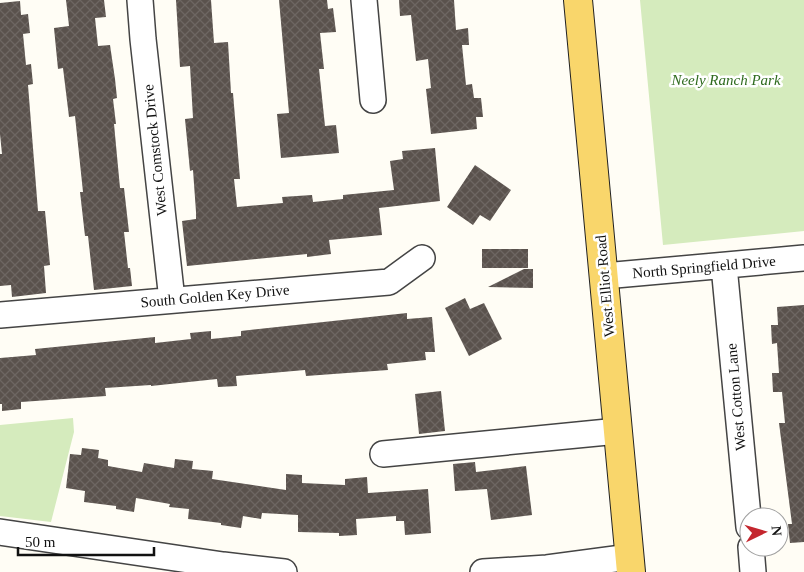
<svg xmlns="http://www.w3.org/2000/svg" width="804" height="572" viewBox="0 0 804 572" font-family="Georgia,serif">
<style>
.park{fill:#d5ebbd}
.building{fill:url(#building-cross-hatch)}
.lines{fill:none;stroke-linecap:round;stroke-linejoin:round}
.minor-casing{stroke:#444;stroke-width:28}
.major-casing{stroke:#222;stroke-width:30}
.minor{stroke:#fff;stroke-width:25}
.major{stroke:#f9d66b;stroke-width:28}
.labels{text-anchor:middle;stroke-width:5;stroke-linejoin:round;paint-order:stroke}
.park-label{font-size:15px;font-style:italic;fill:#2f6b1f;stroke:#fff}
.street-label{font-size:15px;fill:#111;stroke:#fff}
</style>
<defs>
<pattern id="building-cross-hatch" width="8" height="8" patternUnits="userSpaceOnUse" patternTransform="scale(1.25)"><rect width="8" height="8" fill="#5a524d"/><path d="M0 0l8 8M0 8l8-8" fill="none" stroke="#6d6662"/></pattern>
</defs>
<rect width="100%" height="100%" fill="#fffdf5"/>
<path class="park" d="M640 0H804V231L663 245Z
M73 418 74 432 51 522 0 516V425Z"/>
<path class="building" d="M66 0H104L106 17 95 18 98 46 110 45 115 79 117 98 113 99 116 124H114L120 188H124L129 232H124L128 268H130L132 286 94 290 88 236H85L80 192H83L75 116 69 117 63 68 58 69 54 28 69 26Z
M176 0H211L214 43 228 42 231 93H233L240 179H234L237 207 283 203 282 197 312 195 313 202 343 199V195L394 190 390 161 403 159 402 151 435 148 440 201 379 208 382 235 329 240 331 254 307 257V254L187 266 182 221 196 219V212L193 170 190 171 185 119 193 118 190 66 180 67Z
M279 0H327L328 9 333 8 336 32 320 33 324 69H319L325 126 336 125 339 153 281 158 277 114 289 113Z
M399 0H454L456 30 468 28 469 45H462L466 85 472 84 474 98H481L483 117H476L477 129 431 134 426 89 431 88 428 59 416 61 411 15 400 16Z
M20 1 21 15 28 14 30 33 23 34 26 65 31 64 33 84 28 85 38 211H45L50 265 44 266 46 293 12 297 11 285 0 286V154H2L0 134V3Z
M475 165 511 190 490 221 480 215 473 225 447 207Z
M482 249H528V268H482Z
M524 269H533V288L488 287Z
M465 298 470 309 484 303 502 339 469 356 445 308Z
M804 305V542L790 543 788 524H792L779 423H785L782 392H773L772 373H779L777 343 772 344 771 325H778L777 307Z
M407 313V319L432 317 435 352H425L426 360 387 364 388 370 306 376 305 370 236 376 237 386 218 387 217 379 151 386V385L105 388 106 396 21 402V409L2 411V404H0V358L36 355 35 349 155 337V343L191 339 190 333 211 331V339L241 336V331Z
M441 391 445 431 419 434 415 394Z
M82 448 99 450 98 458 108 460V466L142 472 144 463 174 468 175 459 193 461 192 469 213 471 212 479 286 490V474L302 475V483L345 485V479L367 477 368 493 428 489 431 533 405 535 404 521H396V516L356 519 357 535 339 536V533L298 532V515L262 513 261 519 243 516 241 528 221 525V523L188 519 189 509 169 507 170 504 136 498 134 512 116 509V506L84 502 85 491 66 488 70 454 81 455Z
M475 462 476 472 526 466 532 515 491 520 487 489 455 491 453 464Z"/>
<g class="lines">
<g class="minor-casing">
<path id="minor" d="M140 0 143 39 172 300
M364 0 373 100
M724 266 749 527
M604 276 804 258
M0 315 389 282 422 258
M383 454 618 431
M0 532 223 565 284 572
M751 547 753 572
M483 572 547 568 630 557"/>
</g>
<g class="major-casing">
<path id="major" d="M578 0 631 572"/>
</g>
<use href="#minor" class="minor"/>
<use href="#major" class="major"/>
</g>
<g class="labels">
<g class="park-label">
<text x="726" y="85">Neely Ranch Park</text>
</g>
<g class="street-label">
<text transform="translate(155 150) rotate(-96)" y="5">West Comstock Drive</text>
<text transform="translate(704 267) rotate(-5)" y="5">North Springfield Drive</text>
<text transform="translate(605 286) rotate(-95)" y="5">West Elliot Road</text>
<text transform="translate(215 296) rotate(-5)" y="5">South Golden Key Drive</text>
<text transform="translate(736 397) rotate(-95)" y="5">West Cotton Lane</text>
</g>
</g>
<g transform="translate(764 532) rotate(85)"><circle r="24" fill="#ffffff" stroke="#a0a0a0"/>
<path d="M0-4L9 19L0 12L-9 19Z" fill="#c4262e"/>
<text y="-8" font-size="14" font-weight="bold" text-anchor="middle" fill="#111111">N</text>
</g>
<path d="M18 547v8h136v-8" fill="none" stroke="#111111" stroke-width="2.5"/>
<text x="25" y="547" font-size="15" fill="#111111" stroke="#ffffff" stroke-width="4" paint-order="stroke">50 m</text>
</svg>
